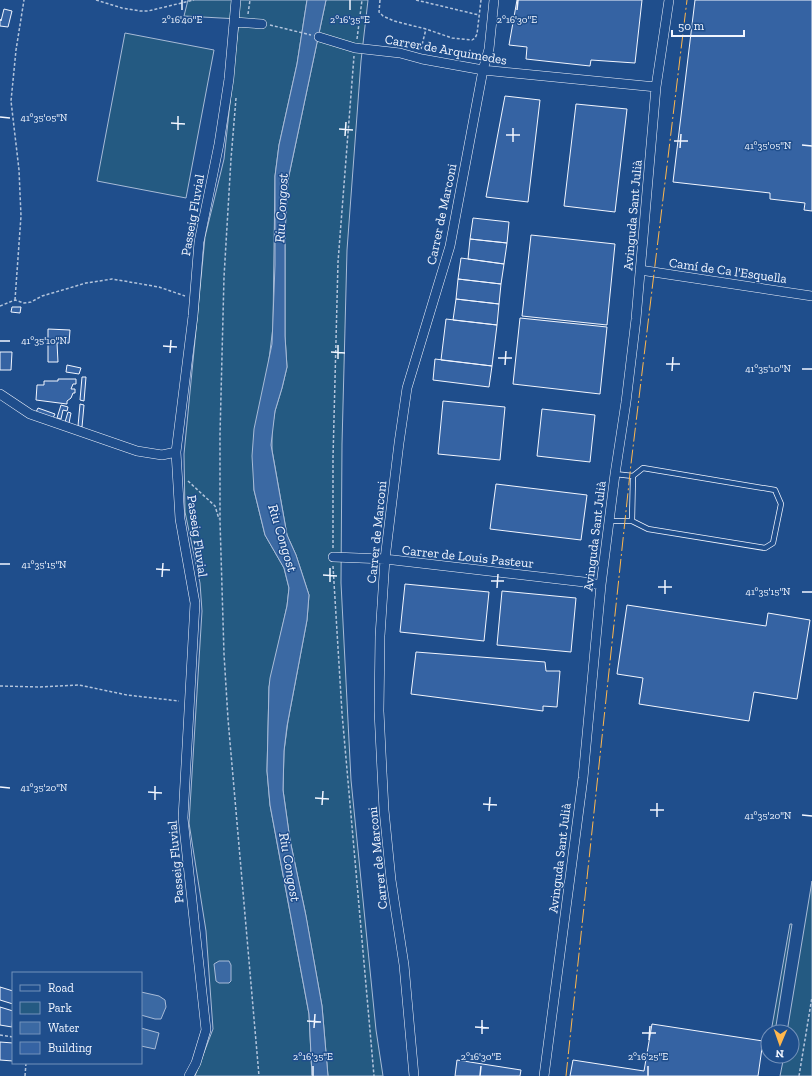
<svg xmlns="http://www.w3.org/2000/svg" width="812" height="1076" viewBox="0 0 812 1076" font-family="'Zilla Slab',serif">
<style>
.green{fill:#245a82;stroke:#a8bbd7}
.water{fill:#3b69a3;stroke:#a8bbd7}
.building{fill:#3563a3;stroke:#f2f6ff}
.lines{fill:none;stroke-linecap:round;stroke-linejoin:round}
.service-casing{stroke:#f2f6ff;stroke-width:6}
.minor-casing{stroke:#f2f6ff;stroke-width:10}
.path{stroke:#b3c4dc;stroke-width:1.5;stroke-dasharray:3 2;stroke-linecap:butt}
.service{stroke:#1f4e8c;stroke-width:4.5}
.minor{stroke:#1f4e8c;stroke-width:9}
.power{stroke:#ffb74d;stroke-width:1;stroke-dasharray:14 3 2 3;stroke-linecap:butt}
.ticks{fill:none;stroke:#f2f6ff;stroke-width:1.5}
.labels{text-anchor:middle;stroke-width:3;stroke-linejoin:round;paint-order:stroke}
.street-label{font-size:13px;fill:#f2f6ff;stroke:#1f4e8c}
.water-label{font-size:14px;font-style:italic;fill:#f2f6ff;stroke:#1f4e8c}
.ticks-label{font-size:10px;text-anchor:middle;fill:#f2f6ff;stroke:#1f4e8c;stroke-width:3;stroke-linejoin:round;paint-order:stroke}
</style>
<rect width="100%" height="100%" fill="#1f4e8c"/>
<path class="green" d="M188 0H307L297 64 279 145 275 176 273 327 254 481V490L265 535 284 568 289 588 287 606 269 687 267 771 270 805 309 1014 312 1076H195L213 1029 206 931 189 823 202 611 200 583 185 512 184 454 205 237 224 159 239 19 184 16Z
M326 0H368L361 61 347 250 342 444 341 583 351 780 376 1030 383 1076H328L322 1006 305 911 290 840 283 790 284 751 288 721 307 620 309 595 296 555 287 535 272 450V429L275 411 282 388 287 367 285 336V230L288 180Z
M125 33 214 50 186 198 97 181Z
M812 881V1076H780L784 1056H792V1032H787Z
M790 924H792L775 1032H771Z"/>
<path class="water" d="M307 0H326L288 180 285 235V336L287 367 282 388 275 411 271 445 287 535 296 555 309 595 307 620 287 726 284 751 283 790 290 840 306 916 322 1006 328 1076H312L309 1014 270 805 267 771 269 687 270 678 287 606 289 588 284 568 265 535 254 490 252 456 254 429 272 344 275 265V176L279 145 297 64Z
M219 961H229L231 965V981L229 983H219L216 981 214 964Z
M141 992 159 996 165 1000 166 1007 161 1019H155L141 1015Z
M141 1028 159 1033 155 1049 141 1046Z"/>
<path class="building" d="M517 0H642L635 63 591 60 590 66 526 59 527 47 509 45Z
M695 0H812V211L804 210 805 203 770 199V193L673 182Z
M4 9 12 11 8 27 0 26V19L1 21Z
M505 96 540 100 528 202 486 197Z
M576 104 627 109 615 212 564 206Z
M473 218 509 222 507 243 470 239Z
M531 235 615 244 607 325 522 316Z
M470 239 507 243 504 264 468 259Z
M461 258 504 264 501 284 458 279Z
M458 279 501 284 499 304 456 299Z
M456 299 499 304 497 325 453 320Z
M12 307H21L20 313 11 312Z
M520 318 607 327 600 394 513 384Z
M446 319 497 325 492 366 441 360Z
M48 329 70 330 69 343H57L58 362H48Z
M0 352H12L11 370H0Z
M435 359 492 366 489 387 433 380Z
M67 365 81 368 79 374 66 372Z
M82 377H86L84 401 80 400Z
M58 379H76V384H73L71 389H75V393H73L71 398 67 401V404L36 400 37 385H44V381H58Z
M443 401 505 407 500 460 438 454Z
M80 404 84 405 82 427 78 426Z
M61 405 68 407 67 411 63 410 61 419 57 418Z
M38 408 55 414 53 418 36 412Z
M542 409 595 415 590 462 537 456Z
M68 412 71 413 69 423 65 422Z
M496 484 587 495 581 540 490 529Z
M405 584 489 592 484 641 400 632Z
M502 591 576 598 571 652 497 645Z
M627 605 766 626 768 613 810 620 797 699 754 692 749 721 639 704 643 678 617 674Z
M416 652 545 662 546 671H560L557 707 543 706V711L411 694Z
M0 987 13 991V1004L0 1000Z
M0 1007 13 1011 12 1027 0 1025Z
M652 1024 763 1041 758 1076H570L573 1060 644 1071Z
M0 1042 13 1043V1061L0 1060Z
M457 1060 521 1070 520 1076H455Z"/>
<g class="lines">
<g class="service-casing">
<path id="service" d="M608 521H632L648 529 765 548 773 543 781 504 775 490 643 468 633 476 615 474
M632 521 633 476"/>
</g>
<g class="minor-casing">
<path id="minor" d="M234 22 262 24
M319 37 355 48 400 53 422 59 483 70 656 87
M640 270 812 296
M0 394 30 414 137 451 162 455 176 452
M333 557 385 559 584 582 601 585
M189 1076 196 1063 206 1030 183 818 195 603 180 519 176 452 193 316 199 242 219 144 229 79 236 0
M414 1076 404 965 391 880 384 810 382 772 379 711 380 636 385 559 399 443 407 388 450 246 483 70 489 49 494 0
M544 1076 583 778 601 585 615 474 626 402 636 319 656 87 669 0"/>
</g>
<path class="path" d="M96 0 122 8 140 11H148L194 0
M380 0 379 12 383 16 394 21 426 29 452 38 472 40 475 38 477 34 481 0
M416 0 479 15
M248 14 250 0
M270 25 311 35
M357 39 362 0
M421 49 426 29
M236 98 231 159 224 277 220 435V521L224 654 228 719 259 1076
M15 300 21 216 19 170 11 101 16 50 24 0
M0 306 15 300 24 303 31 302 42 296 66 289 86 283 112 279 159 287 185 296
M188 481 215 506 219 519
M333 548V458L338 262 354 56
M333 566 342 713 374 1076
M0 686 40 687 79 685 127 695 179 701
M0 1035 13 1037
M25 1076 26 1063
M799 1076 812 997"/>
<use href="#service" class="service"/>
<use href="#minor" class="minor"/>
<path class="power" d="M566 1076 631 464 687 0"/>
</g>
<path class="ticks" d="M182 10V0M350 10V0M517 10 518 0M0 117 10 118M171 123 185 124M339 129 353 130M178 130V116M506 135H520M345 136 346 122M674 141H688M513 142V128M802 145 812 146M680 148 681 134M0 341H10M163 346 177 347M331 352 345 353M170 353 171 340M498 358H512M338 359V345M666 364H680M505 365 506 351M802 369H812M672 371 673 357M0 564H10M156 569 170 570M323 575 337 576M162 577 163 563M491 581H504M330 582V568M658 587H672M497 588 498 574M802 592H812M665 594V580M0 787 10 788M148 792 162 793M315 798 329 799M155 800V786M483 804 497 805M322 805 323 791M650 810H664M489 811 490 797M802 815 812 816M657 817V803M307 1021 321 1022M475 1027 489 1028M314 1028 315 1014M642 1033H656M482 1034V1020M649 1040 650 1026M313 1076V1066M480 1076 481 1066M648 1076V1066"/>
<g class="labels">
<g class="street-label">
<text transform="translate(446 49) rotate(10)" y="5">Carrer de Arquimedes</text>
<text transform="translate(441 214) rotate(-78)" y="5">Carrer de Marconi</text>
<text transform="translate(192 215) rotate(-80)" y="5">Passeig Fluvial</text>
<text transform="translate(632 215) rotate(-85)" y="5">Avinguda Sant Julià</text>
<text transform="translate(728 270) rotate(8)" y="5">Camí de Ca l'Esquella</text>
<text transform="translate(376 532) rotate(-84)" y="5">Carrer de Marconi</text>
<text transform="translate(198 536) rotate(82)" y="5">Passeig Fluvial</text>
<text transform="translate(594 536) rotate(-83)" y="5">Avinguda Sant Julià</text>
<text transform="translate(468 556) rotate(6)" y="5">Carrer de Louis Pasteur</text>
<text transform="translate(377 858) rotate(-96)" y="5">Carrer de Marconi</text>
<text transform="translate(559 858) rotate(-83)" y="5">Avinguda Sant Julià</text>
<text transform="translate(175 862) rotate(-95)" y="5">Passeig Fluvial</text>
</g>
<g class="water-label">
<text transform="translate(281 208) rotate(-87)" y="5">Riu Congost</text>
<text transform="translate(283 538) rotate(73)" y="5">Riu Congost</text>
<text transform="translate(290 867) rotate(80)" y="5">Riu Congost</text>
</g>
</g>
<g class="ticks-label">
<text x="182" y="23">2°16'40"E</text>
<text x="350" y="23">2°16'35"E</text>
<text x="517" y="23">2°16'30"E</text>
<text x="44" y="121">41°35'05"N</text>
<text x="768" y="149">41°35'05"N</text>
<text x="44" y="344">41°35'10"N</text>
<text x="768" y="372">41°35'10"N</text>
<text x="44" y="568">41°35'15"N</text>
<text x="768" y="595">41°35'15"N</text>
<text x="44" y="791">41°35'20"N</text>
<text x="768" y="819">41°35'20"N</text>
<text x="313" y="1060">2°16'35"E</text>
<text x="481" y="1060">2°16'30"E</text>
<text x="648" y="1060">2°16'25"E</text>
</g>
<rect x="12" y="972" width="130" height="92" fill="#1f4e8c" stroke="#7391ba"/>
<rect x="20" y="985" width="20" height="6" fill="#1f4e8c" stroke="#7391ba"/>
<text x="48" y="992" font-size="12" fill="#f2f6ff">Road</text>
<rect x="20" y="1002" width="20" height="12" fill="#245a82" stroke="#7391ba"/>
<text x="48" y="1012" font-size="12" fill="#f2f6ff">Park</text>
<rect x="20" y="1022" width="20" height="12" fill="#3b69a3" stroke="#7391ba"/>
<text x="48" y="1032" font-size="12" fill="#f2f6ff">Water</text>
<rect x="20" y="1042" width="20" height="12" fill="#3563a3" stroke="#7391ba"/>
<text x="48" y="1052" font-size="12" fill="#f2f6ff">Building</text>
<g transform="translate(780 1044) rotate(182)"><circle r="19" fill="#1f4e8c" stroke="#7391ba"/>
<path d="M0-3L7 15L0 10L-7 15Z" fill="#ffb74d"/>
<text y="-6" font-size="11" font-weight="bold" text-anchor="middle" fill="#f2f6ff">N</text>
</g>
<path d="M672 30v6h72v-6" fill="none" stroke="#f2f6ff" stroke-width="2"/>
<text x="678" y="30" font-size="12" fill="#f2f6ff" stroke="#1f4e8c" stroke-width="3" paint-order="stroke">50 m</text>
</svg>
